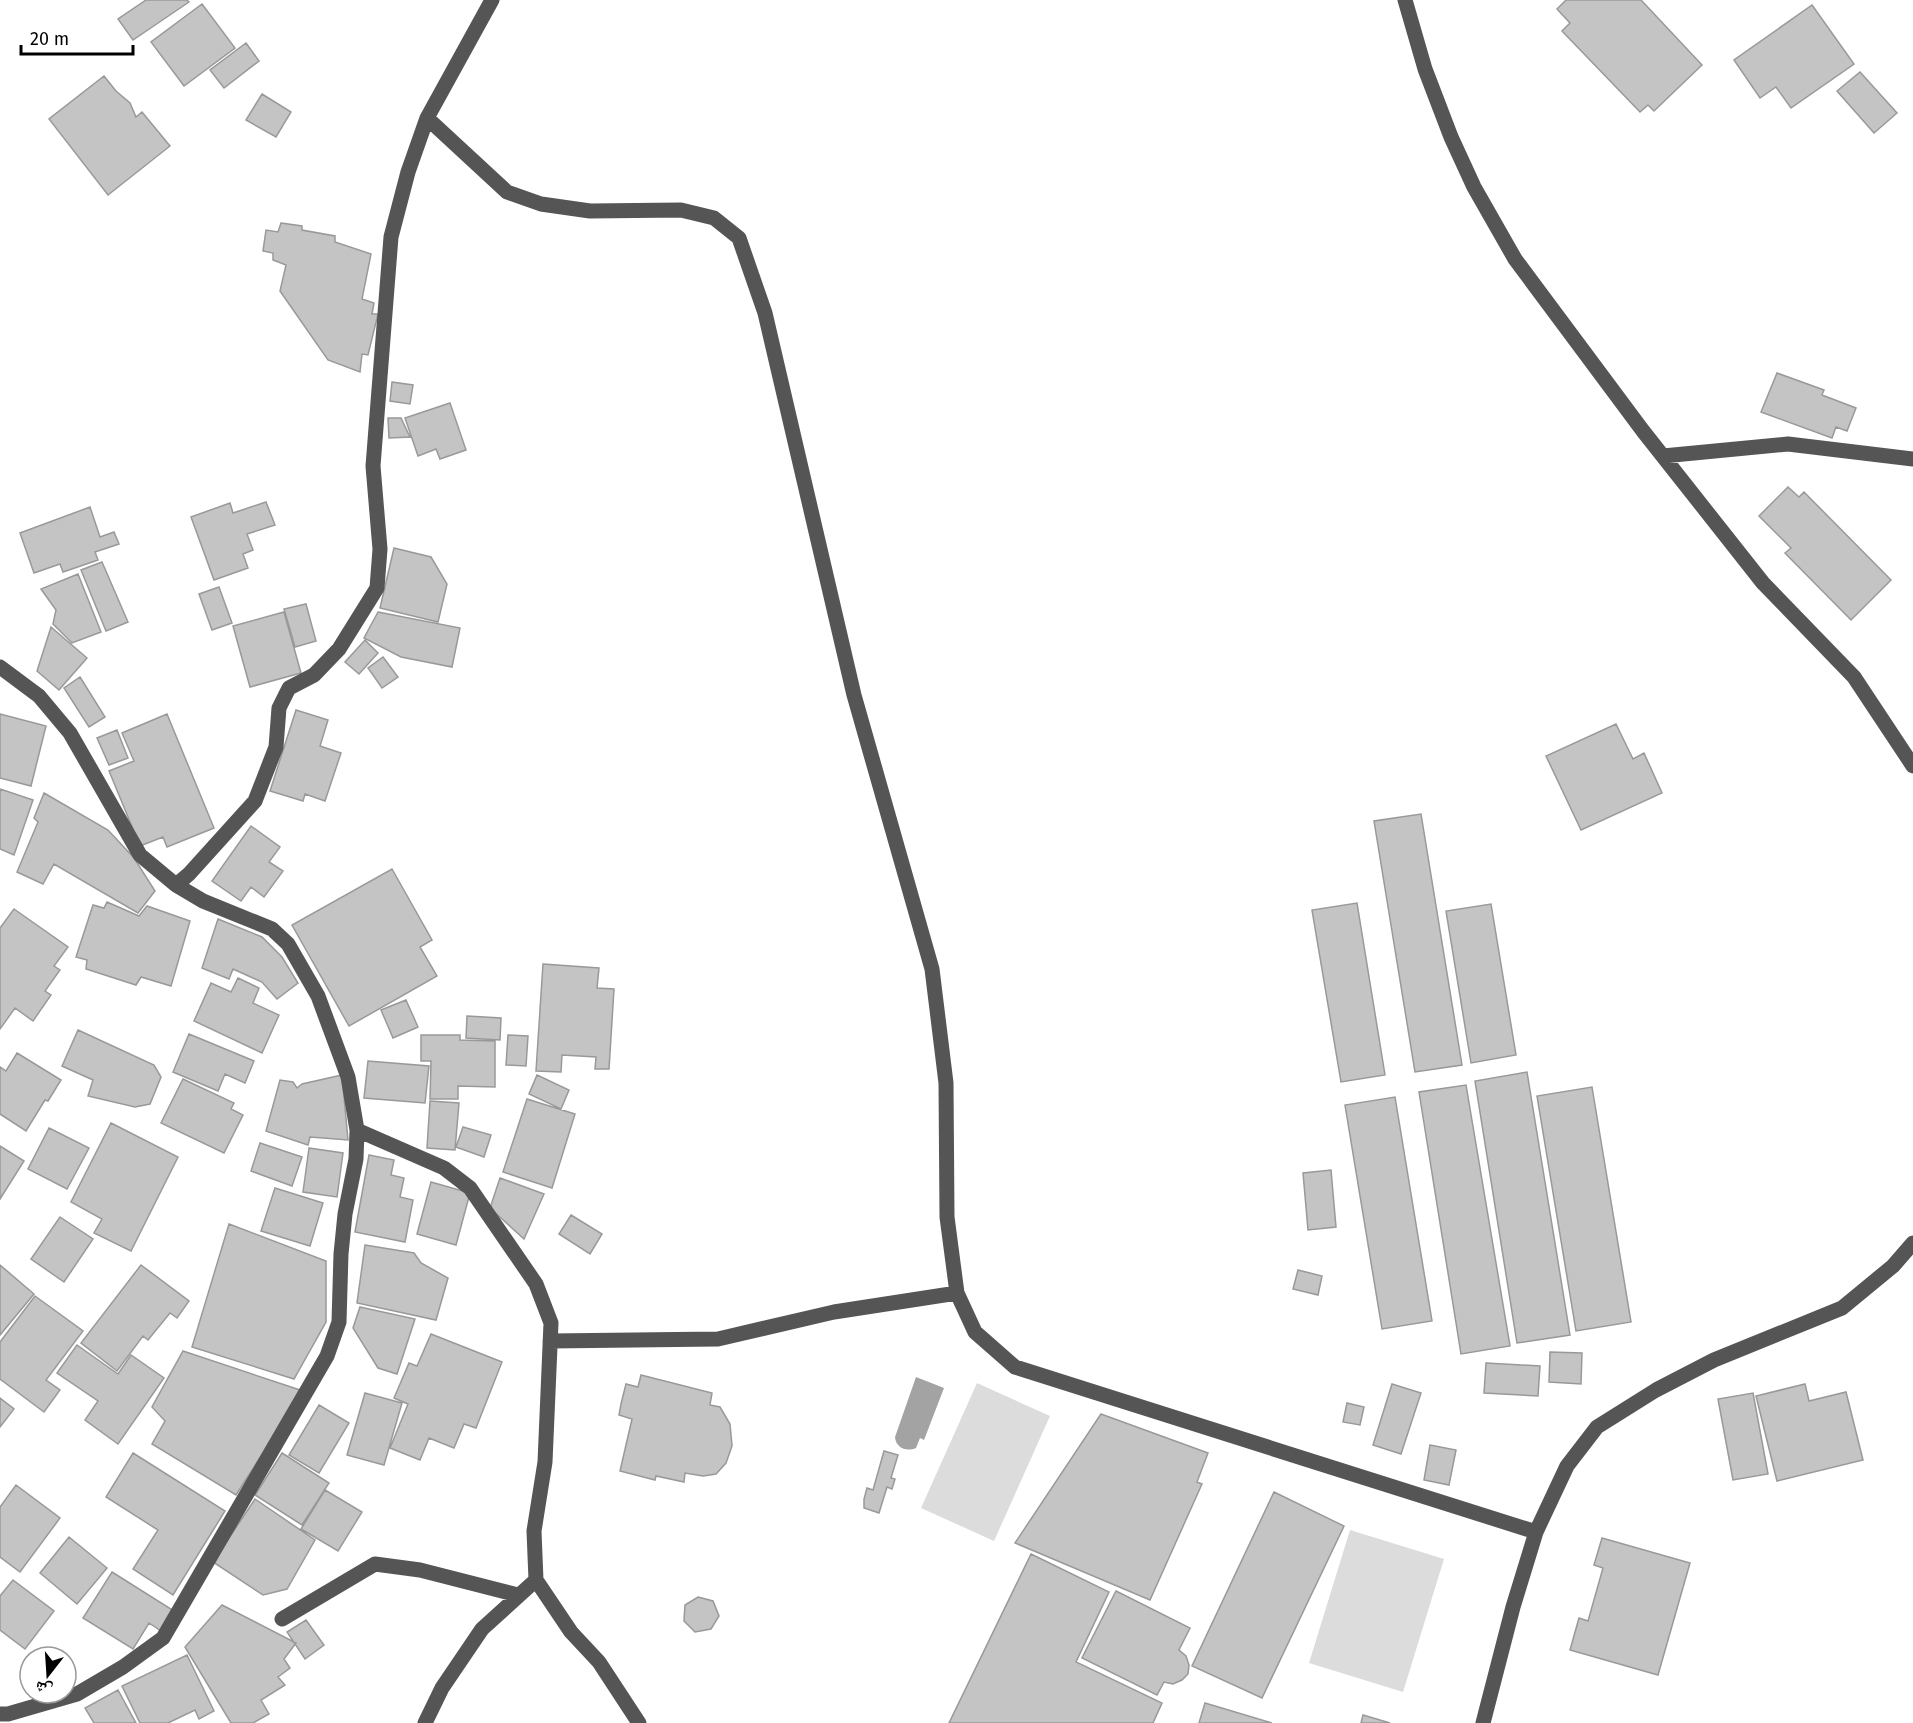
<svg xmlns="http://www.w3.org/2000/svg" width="1913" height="1723" viewBox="0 0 1913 1723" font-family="'Fira Sans','Noto Naskh Arabic',sans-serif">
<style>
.green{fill:#dcdcdc}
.water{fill:#a3a3a3}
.building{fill:#c4c4c4;stroke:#999;stroke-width:1.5}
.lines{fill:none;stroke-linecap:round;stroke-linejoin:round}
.minor{stroke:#555;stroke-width:15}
</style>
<rect width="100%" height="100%" fill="#fff"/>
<path class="green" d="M977 1383 1050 1416 994 1541 921 1508Z
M1350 1530 1444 1559 1403 1692 1309 1663Z"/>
<path class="water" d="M916 1377 944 1388 924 1440 920 1438 916 1448C906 1452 896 1448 895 1437Z"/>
<path class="building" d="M146 0H187L189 2 133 40 118 19Z
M1566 0H1641L1702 65 1654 111 1648 105 1640 112 1562 31 1570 23 1557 9Z
M202 4 235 48 184 86 151 42Z
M1812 5 1854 64 1791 108 1776 87 1760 98 1734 60Z
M246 43 259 61 224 88 210 70Z
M1860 72 1897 113 1874 133 1837 91Z
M104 76 116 91 130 103 136 117 142 112 170 146 108 195 49 119Z
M262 94 291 112 276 137 246 120Z
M281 223 302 226V230L335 236V242L371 254 362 299 374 303 372 314H378L368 355 362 354 360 372 328 360 280 291 286 265 273 260V253L263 251 266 230 278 232Z
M1777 373 1824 390 1822 395 1856 408 1847 431 1836 427 1832 438 1761 412Z
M392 382 413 385 410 404 390 401Z
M450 403 466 450 440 459 436 449 418 456 405 418Z
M388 418H401L410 437 389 438Z
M1788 487 1799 497 1804 492 1891 580 1851 620 1785 553 1791 548 1759 516Z
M266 502 275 525 247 534 253 550 243 554 248 568 214 580 191 517 230 503 233 513Z
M90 507 100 537 114 532 119 544 95 552 98 560 63 572 60 564 34 573 20 533Z
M394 548 431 557 447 584 438 622 380 608Z
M102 562 128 622 106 631 81 570Z
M78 574 101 632 72 643 53 624 56 610 41 589Z
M219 587 232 623 212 630 199 594Z
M306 604 316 641 295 647 284 609Z
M284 612 301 673 250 687 233 626Z
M378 612 460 628 452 667 401 657 364 638Z
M51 627 87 658 59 690 37 671Z
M365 640 378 653 359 674 345 662Z
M383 657 398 677 382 688 368 668Z
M80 677 105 717 89 727 64 688Z
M296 710 328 720 320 746 341 753 325 801 305 794 303 801 270 791Z
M0 714 46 726 31 786 0 778Z
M167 714 214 828 167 847 163 837 140 846 109 771 134 761 122 733Z
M1616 724 1633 759 1644 753 1662 793 1581 830 1546 756Z
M117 730 128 758 109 765 97 738Z
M0 789 33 800 14 855 0 849Z
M44 793 108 830 134 858 155 891 138 913 54 864 43 884 17 872 38 822 34 818Z
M1421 814 1462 1065 1415 1072 1374 821Z
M251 826 280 847 269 862 283 871 264 897 251 887 241 901 212 881Z
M392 869 432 940 420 947 437 976 349 1026 292 925Z
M107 902 139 916 147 906 190 921 171 986 141 977 136 985 86 969 87 960 76 957 93 905 104 908Z
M1357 903 1385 1075 1341 1082 1312 910Z
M1491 904 1516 1055 1471 1063 1446 911Z
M14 909 68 947 54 966 60 970 45 991 51 995 33 1021 15 1008 0 1029V928Z
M218 919 262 937 282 957 298 983 277 999 262 982 233 969 229 979 202 968Z
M543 964 599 968 597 988 614 989 609 1069H595L596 1057 562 1055 561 1072 536 1071Z
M238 978 259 988 253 1003 279 1015 262 1053 194 1021 211 983 231 992Z
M406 1000 418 1027 393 1038 381 1010Z
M467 1016 501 1018 500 1040 466 1038Z
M78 1030 154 1065 161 1077 150 1104 135 1107 88 1096 93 1080 62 1066Z
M189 1034 254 1061 245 1083 225 1074 218 1091 173 1072Z
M421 1035H460V1040L495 1041V1087L458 1086V1099H430L431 1061H421Z
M508 1035 528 1036 526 1066 506 1065Z
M17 1053 61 1080 48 1101 45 1100 26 1131 0 1114V1067L6 1071Z
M368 1061 429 1066 425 1103 364 1098Z
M1527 1072 1570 1335 1517 1343 1475 1081Z
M342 1075 348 1140 310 1137 308 1145 266 1131 280 1080 293 1082 297 1088 302 1084Z
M537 1075 569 1090 561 1109 529 1094Z
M183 1079 234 1103 231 1109 243 1115 224 1153 161 1123Z
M1466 1085 1510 1346 1461 1354 1419 1092Z
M1592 1087 1631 1322 1576 1331 1537 1096Z
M1395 1097 1432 1321 1382 1329 1345 1105Z
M527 1099 575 1114 552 1188 503 1172Z
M430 1101 459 1103 455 1150 427 1148Z
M111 1123 178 1157 131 1251 94 1233 102 1219 71 1202Z
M463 1127 491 1135 484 1157 456 1147Z
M49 1128 89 1148 67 1189 28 1169Z
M260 1143 302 1157 292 1186 251 1171Z
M0 1146 24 1161 0 1199Z
M309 1148 343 1153 337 1197 303 1192Z
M369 1155 394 1160 391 1175 404 1178 400 1197 413 1200 405 1242 355 1232Z
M1331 1170 1336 1227 1308 1230 1303 1173Z
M500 1178 544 1194 524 1239 490 1208Z
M431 1182 470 1193 456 1245 417 1234Z
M275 1188 323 1203 310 1246 261 1231Z
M571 1215 602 1234 590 1254 559 1234Z
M60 1217 93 1239 64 1282 31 1259Z
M229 1224 326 1261V1322L294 1379 192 1347Z
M365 1245 414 1253 421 1263 448 1278 436 1320 357 1303Z
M0 1265 34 1294 0 1335Z
M141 1265 189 1301 177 1318 170 1313 148 1340 143 1336 117 1371 81 1343Z
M1298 1270 1322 1276 1318 1295 1293 1289Z
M35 1296 83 1331 46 1380 60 1390 44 1412 0 1379V1342Z
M360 1307 415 1319 397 1374 378 1368 353 1328Z
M431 1334 502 1362 476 1428 464 1424 454 1448 429 1438 420 1460 390 1448 408 1404 394 1398 409 1363 417 1366Z
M77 1345 118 1374 131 1355 164 1378 118 1444 85 1420 98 1401 57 1373Z
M183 1351 303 1391 236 1495 152 1444 165 1421 152 1407Z
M1550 1352 1582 1353 1581 1384 1549 1382Z
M1486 1363 1540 1366 1538 1396 1484 1393Z
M641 1375 712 1393 710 1405 720 1407 730 1424 732 1446 726 1463 716 1474 703 1476 685 1473 684 1482 656 1476 655 1480 620 1471 632 1419 619 1415 621 1404 626 1384 638 1387Z
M1392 1384 1421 1393 1401 1454 1373 1445Z
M1805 1384 1809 1401 1846 1392 1863 1460 1777 1481 1756 1396Z
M365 1393 402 1403 384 1465 347 1455Z
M1753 1393 1768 1474 1733 1480 1718 1399Z
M0 1398 14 1409 0 1427Z
M1347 1403 1364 1407 1360 1425 1343 1422Z
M319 1405 349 1423 319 1473 289 1455Z
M1101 1414 1208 1453 1197 1482 1202 1484 1150 1600 1015 1543Z
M1430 1445 1456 1450 1449 1485 1424 1480Z
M884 1451 898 1455 891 1478 895 1479 892 1489 887 1487 879 1513 864 1508V1499L867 1488 873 1490Z
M133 1453 225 1511 173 1595 133 1569 158 1530 106 1497Z
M282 1453 329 1483 302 1525 255 1495Z
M16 1485 60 1518 20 1572 0 1557V1507Z
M325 1490 362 1512 338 1551 301 1529Z
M1274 1492 1344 1526 1262 1698 1192 1666Z
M255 1499 315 1540 287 1589 263 1595 213 1562Z
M69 1537 107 1568 77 1604 40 1573Z
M1602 1538 1690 1563 1658 1675 1570 1650 1579 1618 1588 1621 1603 1568 1594 1565Z
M1031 1554 1109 1592 1076 1662 1162 1703 1153 1723H949Z
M112 1572 174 1611 161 1631 149 1623 133 1649 83 1618Z
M13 1580 54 1611 25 1649 0 1630V1596Z
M1116 1591 1190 1628 1179 1650 1186 1656 1189 1665 1188 1674 1182 1680 1173 1684 1164 1682 1157 1695 1082 1658Z
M698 1597 713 1601 719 1616 711 1629 695 1632 684 1621 685 1605Z
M222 1605 296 1643 284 1659 290 1668 278 1677 285 1685 261 1700 269 1714 253 1723H231L185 1647Z
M306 1620 324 1645 305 1659 287 1632Z
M187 1655 214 1711 199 1719 195 1710 168 1723H140L122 1686Z
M118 1690 136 1723H94L85 1708Z
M1205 1703 1272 1723H1199Z
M1363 1715 1390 1723H1361Z"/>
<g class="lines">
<path class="minor" d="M1405 0 1425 69 1451 137 1474 187 1515 259 1643 431 1763 583 1854 677 1913 766
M427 118 507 192 541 204 590 211 681 210 714 218 739 238 765 313 854 695 932 969 946 1083 947 1217 957 1293 975 1332 1015 1367 1536 1532
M1663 456 1788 444 1913 459
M0 667 39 696 70 733 140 855 176 885 203 901 272 929 288 944 318 996 348 1077 357 1130 356 1159 345 1214 341 1254 339 1322 327 1356 163 1638 123 1667 77 1694 8 1714H0
M176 885 189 874 255 801 276 747 279 708 289 688 314 675 339 649 377 588 380 549 373 466 391 237 408 172 427 118 492 0
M357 1130 444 1168 470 1188 536 1284 551 1323 545 1462 534 1531 536 1580
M550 1341 718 1339 834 1312 957 1293
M282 1619 375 1564 420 1570 518 1595
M425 1723 442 1688 482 1629 536 1580 571 1632 599 1662 639 1723
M1483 1723 1513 1607 1536 1532 1567 1466 1597 1427 1656 1390 1714 1360 1842 1308 1893 1266 1913 1243"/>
</g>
<g transform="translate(48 1675) rotate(197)"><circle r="28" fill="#ffffff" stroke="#999999" stroke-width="1.5"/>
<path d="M0-4.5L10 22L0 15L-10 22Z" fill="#000000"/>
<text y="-9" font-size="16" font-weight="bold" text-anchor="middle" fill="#000000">ش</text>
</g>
<path d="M21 45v9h112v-9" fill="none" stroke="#000000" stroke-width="3"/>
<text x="30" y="45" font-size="18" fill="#000000" stroke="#ffffff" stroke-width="4.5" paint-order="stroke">20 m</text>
</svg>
